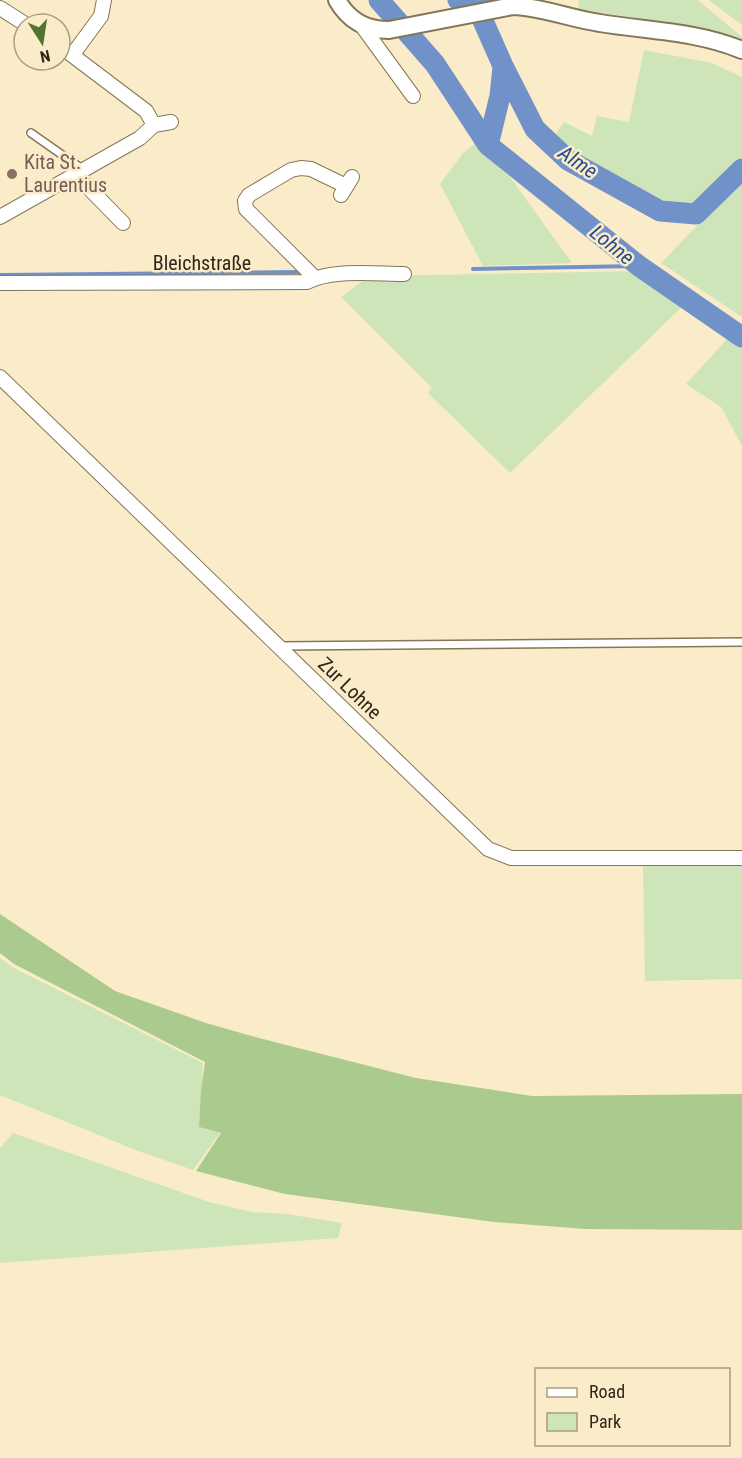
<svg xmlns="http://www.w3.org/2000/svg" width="742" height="1458" viewBox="0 0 742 1458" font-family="'Roboto Condensed',sans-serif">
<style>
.green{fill:#cee5ba}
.forest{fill:#aacb8d}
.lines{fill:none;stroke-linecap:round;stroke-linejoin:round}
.stream{stroke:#7192c9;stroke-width:4}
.river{stroke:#7192c9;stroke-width:21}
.service-casing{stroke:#847757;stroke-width:10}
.minor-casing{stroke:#847757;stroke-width:16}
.tertiary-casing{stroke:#847757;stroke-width:20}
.service{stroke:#fff;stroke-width:7}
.minor{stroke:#fff;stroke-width:14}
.tertiary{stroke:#fff;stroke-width:16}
.education-dot{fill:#8d6e63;stroke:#fbecc9;stroke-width:2}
.labels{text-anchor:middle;stroke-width:5;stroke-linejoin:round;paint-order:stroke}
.education-label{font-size:20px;fill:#785e54;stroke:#fbecc9;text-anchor:start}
.street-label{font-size:20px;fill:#2d271a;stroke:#fbecc9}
.water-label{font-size:21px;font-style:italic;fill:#254c8f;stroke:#fbecc9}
</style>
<rect width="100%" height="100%" fill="#fbecc9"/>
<path class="green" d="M579 0H698L742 37 740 40 713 30 578 9Z
M709 0H742V25L710 1Z
M644 50 712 63 742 77V162L694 207 660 205 571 152 555 135 564 122 592 136 597 116 629 122Z
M477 142 510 177 572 263 483 266 440 184 463 153Z
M742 179V317L661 263Z
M641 271 685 304 510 473 428 393 432 388 341 297 369 276Z
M728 338 742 348V446L721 407 686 384Z
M742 864V979L645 981 643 865Z
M0 958 14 968 203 1063 199 1127 220 1133 193 1170 138 1151 0 1095Z
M13 1133 209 1202 252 1212 287 1214 342 1223 338 1238 0 1263V1148Z"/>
<path class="forest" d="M0 914 115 991 206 1023 259 1038 416 1078 532 1096 742 1094V1230L585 1229 494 1222 285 1194 196 1171 221 1133 199 1127 201 1090 205 1062 14 964 0 953Z"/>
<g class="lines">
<path class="stream" d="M473 269 639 266
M0 275 299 272"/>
<path class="river" d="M379 0 435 64 488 145 639 266 742 337
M458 0 480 14
M480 0V14L503 66 535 129 568 160 660 211 696 214 742 169
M488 145 500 96 503 67"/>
<g class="service-casing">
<path id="service" d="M31 133 78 166 82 171
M280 646 742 642"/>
</g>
<g class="minor-casing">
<path id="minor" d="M0 8 25 24
M362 26 413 96
M60 46 146 111 154 125
M73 54 101 16 104 0
M154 125 171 122
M75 174 123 223
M341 195 352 177
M0 217 140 138 154 125
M315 278 246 209 245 201 249 195 291 170 301 168 311 169 346 186
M0 283 307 282C332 269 375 274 404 274
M0 377 488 849 511 858H742"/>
</g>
<g class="tertiary-casing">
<path id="tertiary" d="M337 0C349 21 366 30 389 30L513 6C543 7 571 19 600 23 648 31 696 31 742 50"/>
</g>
<use href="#service" class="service"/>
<use href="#minor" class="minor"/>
<use href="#tertiary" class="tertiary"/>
</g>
<circle class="education-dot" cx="12" cy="174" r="6"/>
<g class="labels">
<g class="education-label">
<text x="24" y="169">Kita St.<tspan x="24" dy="23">Laurentius</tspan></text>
</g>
<g class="street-label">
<text x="202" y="270">Bleichstraße</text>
<text transform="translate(350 688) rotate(44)" y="7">Zur Lohne</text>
</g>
<g class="water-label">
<text transform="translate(578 162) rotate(34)" y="7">Alme</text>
<text transform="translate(612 245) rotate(39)" y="7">Lohne</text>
</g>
</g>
<rect x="535" y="1368" width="195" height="78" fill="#fbecc9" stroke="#a99d83" stroke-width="1.5"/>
<rect x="547" y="1388" width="30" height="9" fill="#ffffff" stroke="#a99d83" stroke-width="1.5"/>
<text x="589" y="1398" font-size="18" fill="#2d271a">Road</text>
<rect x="547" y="1413" width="30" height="18" fill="#cee5ba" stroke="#a99d83" stroke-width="1.5"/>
<text x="589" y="1428" font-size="18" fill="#2d271a">Park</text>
<g transform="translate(42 42) rotate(168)"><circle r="28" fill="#fbecc9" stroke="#a99d83" stroke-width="1.5"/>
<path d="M0-4.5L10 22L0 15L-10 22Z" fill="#52742c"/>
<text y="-9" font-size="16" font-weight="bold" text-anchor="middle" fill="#2d271a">N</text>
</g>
</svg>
